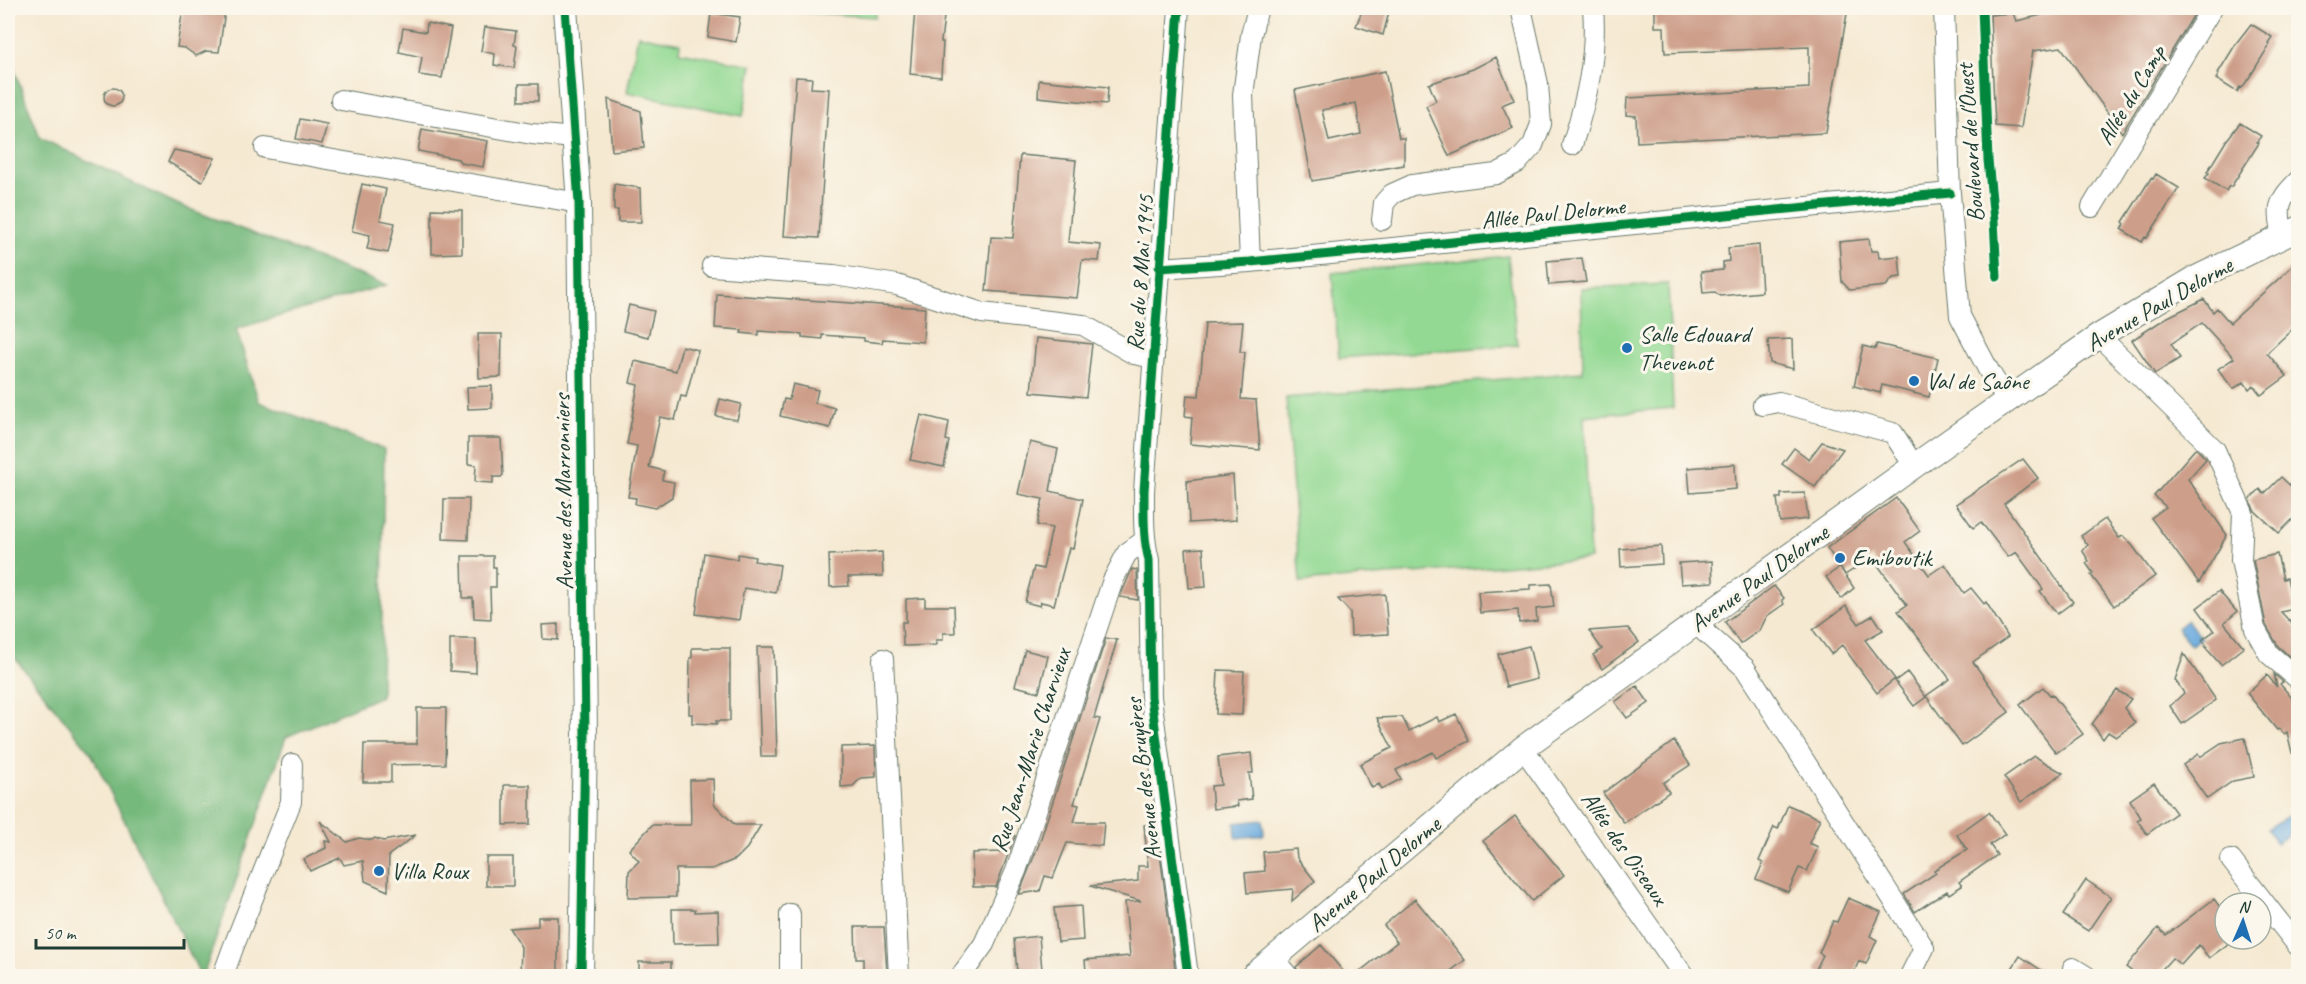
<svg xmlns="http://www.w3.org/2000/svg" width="2306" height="984" viewBox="0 0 2306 984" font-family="Caveat,sans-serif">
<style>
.green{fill:#93d993;stroke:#598b64;stroke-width:1.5}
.forest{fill:#76b97d;stroke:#4a7b58;stroke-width:1.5}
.water{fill:#6baade;stroke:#457489;stroke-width:1.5}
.building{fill:#cd9f8a;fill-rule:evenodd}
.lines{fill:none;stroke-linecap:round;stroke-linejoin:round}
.minor-casing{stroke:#6a796b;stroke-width:22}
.major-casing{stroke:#6a796b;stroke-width:26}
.minor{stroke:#fff;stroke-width:20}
.major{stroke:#fff;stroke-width:24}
.cycleway-casing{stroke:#fbf7ec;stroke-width:13}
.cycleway{stroke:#00873e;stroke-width:9}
.poi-dot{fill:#1f6fb2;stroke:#fbf7ec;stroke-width:2}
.labels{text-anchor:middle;stroke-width:6;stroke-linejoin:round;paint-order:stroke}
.street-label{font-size:24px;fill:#1f3d34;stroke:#fbf7ec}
.poi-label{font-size:24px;fill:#1f3d34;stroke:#fbf7ec;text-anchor:start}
</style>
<rect width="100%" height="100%" fill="#fbf7ec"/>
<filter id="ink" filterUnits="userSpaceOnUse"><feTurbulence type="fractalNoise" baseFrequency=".0167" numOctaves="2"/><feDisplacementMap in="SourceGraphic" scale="12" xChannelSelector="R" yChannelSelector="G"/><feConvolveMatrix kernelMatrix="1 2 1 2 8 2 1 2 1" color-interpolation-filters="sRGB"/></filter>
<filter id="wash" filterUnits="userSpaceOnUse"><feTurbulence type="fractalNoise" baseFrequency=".008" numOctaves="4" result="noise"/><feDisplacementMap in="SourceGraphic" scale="24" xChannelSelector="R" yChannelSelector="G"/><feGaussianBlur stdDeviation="1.35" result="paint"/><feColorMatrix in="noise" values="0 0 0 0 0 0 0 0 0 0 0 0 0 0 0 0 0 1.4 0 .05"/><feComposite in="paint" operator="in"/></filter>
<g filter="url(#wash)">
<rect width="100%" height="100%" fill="#f5e9d2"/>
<path class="green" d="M791 8H876L875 17 790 11Z
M638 35 680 43 679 52 752 65 743 116 627 92Z
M1508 256 1517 345 1339 358 1332 273Z
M1668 284 1673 408 1584 416 1590 559 1300 582 1286 398 1583 372 1581 288Z"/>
<path class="forest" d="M8 41V53L40 138 179 205 386 285 236 329 259 402 384 449 381 696 286 737 203 976H201L91 753 10 652H8Z"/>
<path class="water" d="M2187 620 2201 638 2191 645 2177 628Z
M2296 811 2298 815V829L2276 843 2267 829Z
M1263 820 1264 835 1236 838 1235 823Z"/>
<g id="blocks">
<path class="building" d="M183 8H202L225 11 219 52 206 51 196 56 185 48 177 47Z
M915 8H945L941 42H943L941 77 910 74Z
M1363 8H1390L1383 35 1356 26Z
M1655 8H1848L1826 133 1637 142 1636 116 1626 115 1627 98 1809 88V47L1665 53 1664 27H1655Z
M2072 8H2198L2122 133 2061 47 2033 51 2021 128 1995 126 1990 15 2013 13 2016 21Z
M711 13 740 17 736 42 708 37Z
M427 23 451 28 442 78 419 75 422 57 399 52 403 28 426 32Z
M2251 24 2272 37 2268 43 2270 44 2251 75 2242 88 2240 87 2237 92 2216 79 2219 74 2218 73 2237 42Z
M485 27 516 31 514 45 517 46 514 68 494 65 495 54 481 51Z
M1496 57 1514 100 1502 105 1513 128 1449 156 1426 106 1436 101 1429 84 1473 69Z
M1385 71 1399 138H1404V165L1312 181 1295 90ZM1356 103 1361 134 1329 141 1322 110Z
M796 77 812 78 811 88 829 89 819 238 784 236Z
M1039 80 1108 87 1107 104 1038 97Z
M519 84H538V101H519Z
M104 97a9 9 0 1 1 18 0a9 9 0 1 1-18 0Z
M608 99 641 111 644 148 612 151Z
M300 119 327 124 322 144 296 139Z
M2240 123 2261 136 2257 142 2259 143 2231 187 2229 186 2226 191 2205 178 2209 173 2207 172 2226 141Z
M422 129 488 141 483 167 461 163 458 159 418 151Z
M174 150 215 158 202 182 168 162Z
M1020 155 1076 160 1068 242 1101 245 1099 261 1082 260 1077 298 986 291 991 237 1013 238Z
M2156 174 2179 188 2147 238 2145 237 2142 242 2121 229 2125 224 2123 222 2151 178 2153 179Z
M362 184 386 189 380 220 395 223 388 253 367 249 370 235 352 231Z
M614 184 640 188 641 222H618V210H614Z
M432 209 462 210V253L432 254Z
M1869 239 1871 251H1878L1879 258 1899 256 1901 277 1893 278 1886 286 1850 290 1842 282 1839 242Z
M1759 245 1762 292 1720 296 1715 292 1703 293 1701 272 1723 270V262L1729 261 1728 248Z
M1582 258 1586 282 1549 285 1547 261Z
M2298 261V324L2267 353 2287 376 2261 395 2253 385 2249 389 2244 382 2233 389 2218 369 2234 358 2202 323 2171 344 2180 358 2155 374 2132 340 2166 318 2204 299 2213 312 2217 308 2230 323Z
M717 294 925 308 923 342 883 339 882 343 864 341V338L822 335V339L802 337V334L759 331V335L741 333 742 330 715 328Z
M629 305 654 311 648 337 623 331Z
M1243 322 1240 352H1245L1241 399 1256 400 1260 450 1190 444 1192 417 1185 416 1187 395 1199 396 1205 323Z
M478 334H502L501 377 479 378Z
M1036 338 1092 344 1086 397 1031 392Z
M1792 339 1793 369 1770 363 1768 340Z
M1877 344 1938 358 1929 397 1882 385 1880 393 1854 386 1863 346 1875 349Z
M682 346 698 350 686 397 681 396 675 420 660 417 649 467 664 471 662 480 674 482 672 497 655 508 635 504 636 498 628 497 637 446 627 444 638 385 630 383 635 361 676 371Z
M793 384 818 390 815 403 835 408 830 428 780 416 784 399 789 400Z
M492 386V408L468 409 467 387Z
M720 399 741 404 737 420 716 416Z
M921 415 949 422 946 440 949 441 944 467 910 460Z
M468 438H501L503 475 501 477H493V483L475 482 476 465 468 464Z
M1030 442 1058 449 1050 491 1083 499 1073 549 1069 548 1054 605 1041 602 1040 606 1025 602 1034 567 1043 569 1052 528 1037 525 1043 499 1018 494Z
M1822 442 1843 449 1815 487 1782 464 1794 448 1809 459Z
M2196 448 2206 459 2188 479 2227 535 2199 583 2151 518 2166 507 2154 496Z
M2023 459 2038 478 2004 504 2073 602 2057 614 2040 591 2043 589 2016 552 2008 557 1981 522 1973 528 1956 504Z
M1735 464 1736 489 1690 493 1688 468Z
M1233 475 1236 520 1189 523 1187 481Z
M2281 477 2298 493V514L2279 533 2254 510 2250 499 2260 489 2264 494Z
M1805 493 1808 519 1780 522 1777 498H1781V494Z
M1896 498 1920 531 1905 542 1929 575 1945 564 1964 593 1971 588 1984 604 1986 602 2008 637 1973 662 2009 712 1962 746 1926 696 1950 679 1898 611 1907 605 1872 557 1845 575 1827 548Z
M444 499H469L468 540 443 539Z
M2105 519 2119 538 2123 536 2132 545 2155 576 2114 606 2091 575 2093 573 2086 563 2089 561 2082 550 2088 545 2081 536Z
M1661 546 1662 564 1621 567 1620 549Z
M1203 548 1206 587 1189 588 1186 549Z
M882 552 883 576 848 577 849 586 830 587 829 555Z
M704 553 737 559 738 554 755 557 754 561 780 565 776 593 744 588 739 620 696 614Z
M2277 554 2283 579 2287 578 2294 609 2281 612 2298 630V664L2278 646 2266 625 2253 560Z
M462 556H493V567H496V587H490L491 619 474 618 473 598H463Z
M1712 561 1713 582 1681 584 1679 563Z
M1840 567 1854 588 1841 599 1826 577Z
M1132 569 1137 570 1138 600 1120 597Z
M1551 584 1554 607 1536 609 1537 621 1519 623 1518 610 1480 613 1478 592 1530 589V585Z
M1774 586 1784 598 1782 600 1784 604 1767 616 1760 630 1740 644 1725 622Z
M2219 591 2237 612 2224 623 2244 647 2221 665 2205 647 2207 646 2202 640 2214 631 2197 608Z
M1385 594 1388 634 1351 636 1350 612 1338 599Z
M925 598V606H954L955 633H943V640H936V645L903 646 902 622H906V599Z
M1846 606 1859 624 1873 615 1883 630 1865 640 1895 679 1877 693 1842 645 1831 654 1813 630Z
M558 624V640L543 639 542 625Z
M1628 628 1639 642 1602 669 1593 655 1602 649 1589 631Z
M1106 638 1117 640 1094 718 1100 719 1074 804 1079 805 1074 822H1104L1102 846 1067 843 1053 878 1045 876 1040 891 1019 894 1039 844Z
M450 639H476V673L450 671Z
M1529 646 1537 679 1506 687 1498 654Z
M757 647H774L777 757H761Z
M692 648H730V721H716L717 724 692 723V714H689L690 658H692Z
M1025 650 1048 656 1039 692 1015 686Z
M2184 654 2216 700 2182 724 2170 706 2184 693 2175 680Z
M1218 670 1244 671 1242 715 1216 714Z
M1907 672 1926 697 1914 706 1895 681Z
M2274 674 2283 682 2280 684 2298 705V752L2292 753 2287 732 2284 734 2279 729 2277 730 2247 693 2267 675 2277 687Z
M1637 686 1649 703 1627 718 1615 702Z
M2043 687 2050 695 2052 694 2083 734 2056 753 2020 705Z
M2117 690 2131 699 2124 708 2135 723 2116 737 2108 732 2103 739 2092 724Z
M417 708H446L445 764 391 765V782H363L364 744H417Z
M1456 714 1469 741 1436 758 1433 752 1396 770 1401 779 1382 789 1379 784 1372 788 1360 764 1392 748 1377 718 1402 717 1409 731 1437 717 1439 722Z
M2245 738 2254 777 2233 781 2207 799 2183 765 2198 754 2200 757 2221 743Z
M1674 741 1690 765 1663 783 1669 792 1624 823 1603 793Z
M875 746 876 777 861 778 853 786 841 787V747Z
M1251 753 1253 773H1249L1252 799 1237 801 1238 806 1213 809 1211 786 1221 785 1218 757Z
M2034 756 2063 773 2021 802 2004 777Z
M713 779 714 804 735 825H761L747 848 736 859 712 869H676V897L628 898 629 871 639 861 629 850 652 825H691L690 780Z
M2154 783 2176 813 2147 834 2137 820 2141 818 2130 800Z
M504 785H530V824L504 825Z
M1788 805 1820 819 1809 843 1818 847 1807 871 1799 868 1788 892 1756 879 1763 863 1759 861 1774 827 1778 829Z
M1989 812 2005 834 1990 845 1997 855 1959 882 1962 886 1949 894 1947 891 1915 912 1904 894 1936 873 1934 870 1967 850 1957 835Z
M1515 816 1564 875 1532 901 1483 841Z
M320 821 347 842 359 838 372 840 375 838 383 841 416 835 389 855 388 891 365 881 363 861 344 865 340 858 310 871 304 859 326 848 325 841 331 842Z
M1156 823 1176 976H1093L1086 971 1085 960 1130 956 1125 902 1141 901 1090 886 1138 881V866H1148L1144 825Z
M1006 833 1015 836 996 887H973L972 853 1000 852Z
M1296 849 1297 858 1315 881 1292 901 1293 889 1247 893 1245 873 1265 871 1263 852Z
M486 857H513V886H486Z
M2086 880 2111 897 2088 931 2063 915Z
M1848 898 1881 912 1870 936 1877 940 1866 964 1859 961 1852 976H1827L1815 971 1823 955 1819 953 1833 921 1837 922Z
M1415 899 1465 960 1444 976H1354L1397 942 1384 925Z
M2214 899 2225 914V927L2219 932 2228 944 2209 958 2199 945 2181 965 2172 958 2156 976H2138L2126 967 2158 928 2166 935Z
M1081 906 1083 940 1058 942 1054 908Z
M672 909H695V912L718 911 719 943 673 944Z
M538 917H558V976H520L521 947 509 928 538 926Z
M855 927H884L887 972 863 973V959H856Z
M1039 936 1042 970 1017 972 1014 939Z
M1321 945 1347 976H1300L1296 967Z
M2020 956 2050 976H2007Z
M639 962H671V976H639Z"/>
</g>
</g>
<g filter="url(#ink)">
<use href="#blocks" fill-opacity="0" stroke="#6a796b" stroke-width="1.5"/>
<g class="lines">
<g class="minor-casing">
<path id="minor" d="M1179 8 1144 491C1144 515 1143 537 1149 560L1151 697 1188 976
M1944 8 1950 193 1960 316 1989 371 2007 400
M341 100 532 134 574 138
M1572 145C1587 99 1597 56 1593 8
M265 148 579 203
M2092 207 2212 8
M1382 220 1384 203 1392 194 1412 185 1496 174 1517 163 1533 145 1541 124 1538 84 1521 8
M2283 236C2277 207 2277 202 2298 181
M1250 262 1243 95 1251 35 1258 8
M712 266 834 275 897 285 982 313 1083 325 1134 354 1154 358
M1159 268 1250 262 1950 193
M2099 336 2215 450 2243 513 2241 560 2255 629 2269 654 2298 679
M1763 405 1779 402 1893 433 1914 466
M1696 624 1745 668 1924 948 1910 976
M883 659 899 976
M1523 748 1684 976
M2231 860 2298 946
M790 914V976
M1274 959 1288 976
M2073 968 2086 976
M225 976V970L233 948 291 802 292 764
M961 976 984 944 1016 871 1113 580 1127 553 1144 541"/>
</g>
<g class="major-casing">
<path id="major" d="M565 8 579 203 585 735 581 976
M1253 976 1523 748 1914 466 2099 336 2194 279 2298 229"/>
</g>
<use href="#minor" class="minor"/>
<use href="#major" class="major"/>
<g class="cycleway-casing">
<path id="cycleway" d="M565 8 579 203 585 735 581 976
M1179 8 1144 491C1144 515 1143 537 1149 560L1151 697 1188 976
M1982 8 1988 160 1994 220 1997 277
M1159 268 1250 262 1950 193"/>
</g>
<use href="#cycleway" class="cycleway"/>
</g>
</g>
<g class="poi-dot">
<circle cx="1627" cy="348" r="6"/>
<circle cx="1914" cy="381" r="6"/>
<circle cx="1840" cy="558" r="6"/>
<circle cx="379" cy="871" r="6"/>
</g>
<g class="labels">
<g class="street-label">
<text transform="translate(2131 95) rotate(-59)" y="8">Allée du Camp</text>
<text transform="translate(1970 143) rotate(-94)" y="8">Boulevard de l'Ouest</text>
<text transform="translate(1553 213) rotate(-6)" y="8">Allée Paul Delorme</text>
<text transform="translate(1140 273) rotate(-86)" y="8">Rue du 8 Mai 1945</text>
<text transform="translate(2159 304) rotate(-30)" y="8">Avenue Paul Delorme</text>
<text transform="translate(563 492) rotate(-91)" y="8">Avenue des Marronniers</text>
<text transform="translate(1759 578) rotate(-36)" y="8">Avenue Paul Delorme</text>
<text transform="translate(1030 750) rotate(-72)" y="8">Rue Jean-Marie Charvieux</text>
<text transform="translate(1143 779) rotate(-97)" y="8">Avenue des Bruyères</text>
<text transform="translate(1625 848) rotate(55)" y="8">Allée des Oiseaux</text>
<text transform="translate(1374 874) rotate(-40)" y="8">Avenue Paul Delorme</text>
</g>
<g class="poi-label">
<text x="1639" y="342">Salle Edouard<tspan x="1639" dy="28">Thevenot</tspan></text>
<text x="1926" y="389">Val de Saône</text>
<text x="1852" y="566">Emiboutik</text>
<text x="391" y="879">Villa Roux</text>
</g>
</g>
<rect width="2306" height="984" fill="none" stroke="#fbf7ec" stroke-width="30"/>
<g transform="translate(2243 921) rotate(3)"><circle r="28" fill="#fbf7ec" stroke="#a3ada2" stroke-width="1.5"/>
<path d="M0-4.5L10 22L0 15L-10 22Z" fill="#1f6fb2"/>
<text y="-9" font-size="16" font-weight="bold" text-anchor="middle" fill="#1f3d34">N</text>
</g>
<path d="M36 939v9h148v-9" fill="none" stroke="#1f3d34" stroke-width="3"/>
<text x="45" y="939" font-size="18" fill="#1f3d34" stroke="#fbf7ec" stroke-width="4.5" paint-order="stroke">50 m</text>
</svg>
